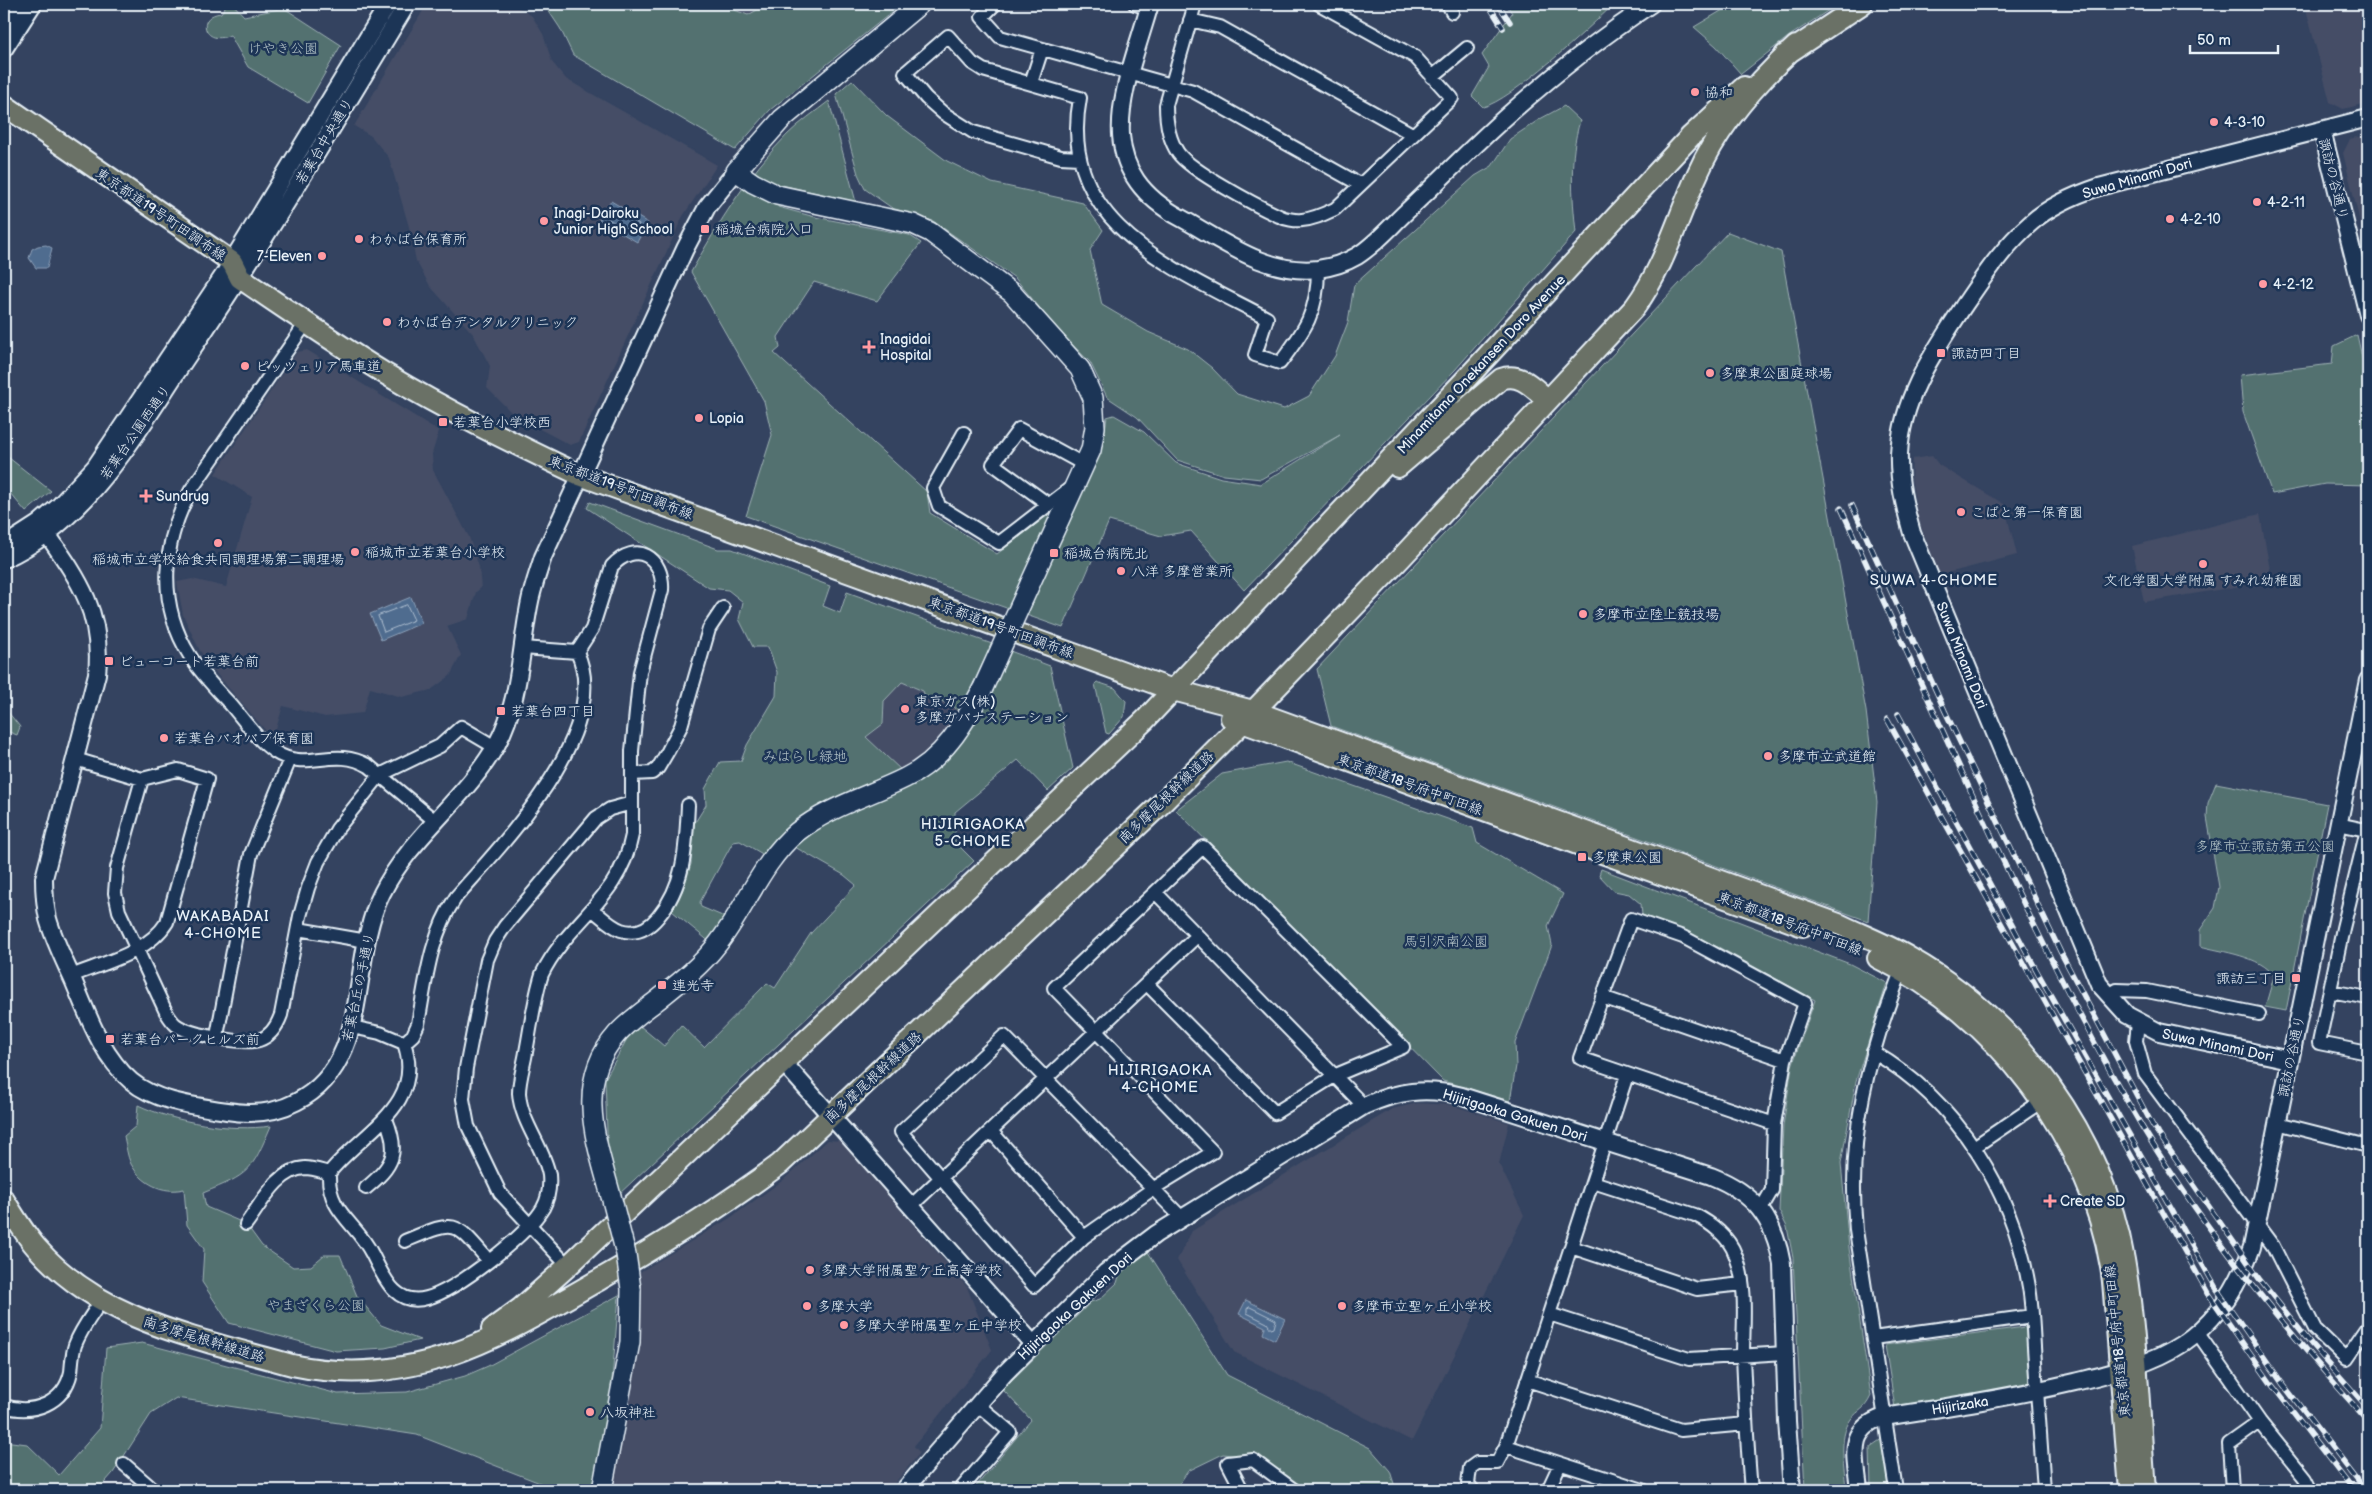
<svg xmlns="http://www.w3.org/2000/svg" width="2372" height="1494" viewBox="0 0 2372 1494" font-family="'Balsamiq Sans','Klee One',sans-serif">
<style>
.built{fill:#444d66}
.green{fill:#537170;stroke:#9eb1b4}
.water{fill:#506c8f;stroke:#8da1b9}
.lines{fill:none;stroke-linecap:round;stroke-linejoin:round}
.shore{stroke:#abbcce;stroke-width:1}
.minor-casing{stroke:#e8f1f8;stroke-width:16}
.tertiary-casing{stroke:#e8f1f8;stroke-width:20}
.secondary-casing{stroke:#e8f1f8;stroke-width:22}
.primary-casing{stroke:#e8f1f8;stroke-width:24}
.minor{stroke:#1d3557;stroke-width:12}
.tertiary{stroke:#1d3557;stroke-width:16}
.secondary{stroke:#1d3557;stroke-width:19}
.primary{stroke:#6a7166;stroke-width:20}
.rail-casing{stroke:#e8f1f8;stroke-width:5.5}
.rail{stroke:#1d3557;stroke-width:4;stroke-dasharray:11;stroke-linecap:butt}
.secondary-bridge-casing{stroke:#e8f1f8;stroke-width:22;stroke-linecap:butt}
.secondary-bridge{stroke:#1d3557;stroke-width:19}
.poi-dot{fill:#ff9aa2;stroke:#1d3557;stroke-width:2}
.labels{text-anchor:middle;stroke-width:5;stroke-linejoin:round;paint-order:stroke}
.park-label{font-size:14px;fill:#b4c4c8;stroke:#1d3557}
.poi-label{font-size:14px;fill:#e8f1f8;stroke:#1d3557;text-anchor:start}
.street-label{font-size:14px;fill:#e8f1f8;stroke:#1d3557}
.neighbourhood-label{font-size:15px;letter-spacing:1px;fill:#e8f1f8;stroke:#1d3557}
</style>
<rect width="100%" height="100%" fill="#344360"/>
<filter id="ink" filterUnits="userSpaceOnUse"><feTurbulence type="fractalNoise" baseFrequency=".02" numOctaves="2"/><feDisplacementMap in="SourceGraphic" scale="10" xChannelSelector="R" yChannelSelector="G"/><feConvolveMatrix kernelMatrix="1 2 1 2 8 2 1 2 1" color-interpolation-filters="sRGB"/></filter>
<g filter="url(#ink)">
<path class="built" d="M427 4H494L518 7 532 16 543 34 552 62 566 79 717 165 683 216 579 442 570 445 515 416 487 388 490 366 473 334 430 286 416 261 409 227 389 158 371 136 354 126Z
M718 4H768L748 15Z
M2309 4H2368V103L2343 109 2330 102 2306 9Z
M2368 134V255L2343 153 2350 139Z
M307 350 439 431 432 454 433 470 469 537 479 567 481 588 476 592 468 619 447 626 461 655 450 676 431 690 402 697 370 688 363 713 325 717 283 706 273 739 219 677 200 651 183 615 177 582 192 579 226 587 252 497 215 474 297 352Z
M1932 456 1939 465 2004 504 2017 555 1940 575 1918 519 1911 477 1912 459Z
M2260 514 2272 581 2144 602 2132 546Z
M902 681 923 691 925 696 953 705 959 713 938 741 902 771 866 737 883 724 884 701Z
M1418 1103 1451 1105 1509 1123 1499 1164 1524 1215 1412 1441 1234 1352 1177 1260 1192 1231 1392 1109Z
M828 1140 841 1141 967 1287 992 1350 914 1446 920 1453 889 1490H610L638 1273 730 1218 782 1181Z"/>
<path class="green" d="M227 4H233L244 16 284 8 341 45 308 103 248 67 230 35C205 47 194 16 221 13Z
M544 4H718L748 15 768 4H902L770 110 735 150 573 55 560 28Z
M1506 4H1614C1590 27 1511 101 1483 107L1472 96 1489 67 1482 55 1512 13Z
M1728 4H1838L1788 37 1741 74 1716 46 1694 27 1726 8Z
M852 80 887 116 947 161 992 183 1083 203 1103 230 1090 250 1102 305 1148 332 1188 349 1212 368 1237 394 1284 409 1309 396 1335 356 1348 322 1354 285 1475 176 1492 166 1510 139 1540 119 1564 106 1580 121C1569 157 1572 195 1576 232L1455 370 1244 590 1191 531 1161 536 1109 521 1063 628 746 516 772 435 764 401 691 272C718 224 748 174 787 135 800 122 815 112 829 101L856 202 782 185 778 207 815 217 909 235 921 243 877 301 814 282 778 337 780 348 774 353 927 492 930 513 997 554 1086 486 1104 436 1107 417 1114 415 1144 432 1176 463 1221 478 1261 484 1340 435 1261 479 1224 475 1177 460 1137 417 1107 397 1090 362 1062 335 1015 278 933 221 892 208 865 189 858 174 836 94Z
M1728 232 1781 252 1866 711 1877 802 1868 921 1331 726 1317 669Z
M2357 335 2368 383V485L2325 484 2272 494 2243 412 2240 375 2332 364 2334 346Z
M4 454 51 491 26 512 4 486Z
M590 502 718 549H732L830 586 823 606 840 613 847 592 992 644 959 713 953 705 925 696 923 691 902 682 884 701 883 724 866 737 902 771 766 856 740 841 733 842 700 902 701 907 727 918 711 943 672 911 683 889 691 864 694 824 706 805 705 789 720 762 741 761 747 745 776 696 777 672 768 647H753L739 619 743 602 728 590 709 588 587 508Z
M1010 651 1050 666 1073 768 1048 791 1018 760 955 812V842L974 861 618 1195 608 1157 605 1079 628 1037 640 1026 664 1046 681 1025 704 1047 767 983 775 988 811 933 856 885 844 875 793 846 831 821 931 771 952 753 973 726Z
M1097 682 1115 688 1126 701 1124 717 1109 734 1106 733 1095 684Z
M4 702 8 712 20 727 17 735 9 732 4 733Z
M1286 762 1473 828 1477 843 1563 894 1548 926 1552 945 1515 1043 1516 1066 1510 1101 1443 1081 1176 810 1222 774Z
M2216 783 2327 804 2286 1011 2265 1007 2274 976C2261 956 2222 952 2200 946V930L2215 908 2219 887 2207 817 2208 803Z
M1601 869 1850 964 1887 983 1856 1081 1841 1163 1849 1248 1871 1396C1864 1411 1859 1409 1851 1419 1837 1438 1845 1469 1846 1490H1805L1793 1258 1787 1227 1779 1211 1783 1126 1792 1066 1815 1000 1720 948 1642 915 1641 904 1629 894 1614 891 1599 875Z
M138 1105C174 1122 232 1132 271 1126 251 1172 250 1174 203 1193L206 1207 246 1224 262 1246 293 1267 311 1266 324 1255H340L357 1296 381 1325 420 1340 385 1348 336 1351 229 1323 202 1282 204 1249 187 1225 184 1189C163 1194 142 1184 131 1164 127 1156 126 1145 124 1136L136 1126Z
M1148 1252 1227 1375 1370 1448 1390 1471 1396 1490H1298L1254 1457 1223 1454 1188 1471 1175 1490H1078L1062 1484 1060 1490H973L1031 1420 1004 1391V1388L1091 1302 1100 1299 1117 1283 1120 1273Z
M619 1295 610 1404 595 1490H558L417 1435 176 1398 151 1414 113 1473 98 1490H4V1441L27 1444 59 1475 100 1428 106 1348 142 1343 338 1394 407 1392 465 1376 488 1366Z
M2025 1327 2033 1387 1895 1408 1885 1345Z
M1883 1438 1890 1490H1871L1870 1447Z"/>
<path class="water" d="M611 201 648 223 637 242 599 220Z
M46 245 52 248 47 268H36L29 258 32 249 38 246Z
M411 597 422 623 381 640 370 614Z
M1246 1300 1285 1319 1275 1340 1263 1334 1265 1327 1239 1314Z"/>
<g class="lines">
<path class="shore" d="M614 209 639 224 636 234 608 219 611 210Z
M407 605 414 620 384 632 378 616Z
M1250 1307 1276 1320 1274 1328 1271 1329 1267 1323 1247 1313V1309Z"/>
<g class="minor-casing">
<path id="minor" d="M995 4 982 17 1000 37 1193 91 1359 184
M1135 4 1149 8
M1195 4 1166 105C1166 122 1168 138 1178 153 1191 171 1257 206 1279 216 1285 219 1296 221 1302 220 1314 219 1324 214 1335 209L1452 98 1415 57 1319 4
M1448 4 1452 12
M1190 20 1220 27 1412 134
M1432 77 1467 48
M1031 83 1042 49
M1079 158 1061 157 973 132 943 113 926 98 905 73 948 36 972 63 983 70 1080 98C1056 225 1177 270 1267 318L1255 355 1280 363C1305 330 1318 312 1318 269
M306 323 191 490C162 542 157 604 190 656 201 674 217 690 231 705 244 720 258 741 275 752 307 773 333 745 369 766L435 821
M964 433 933 488 939 506 999 543 1073 486
M1048 504 993 464 1019 429 1085 465
M632 774 652 773 658 768 668 751 681 726 709 629 723 608
M142 779 117 868 115 893 119 911 166 1012C169 1017 172 1022 176 1025 188 1034 244 1045 259 1040 271 1036 277 1026 281 1015L300 916 308 888 318 862 337 829 380 775 440 746 461 727 495 747
M2338 824 2366 830
M2368 826 2343 928 2319 1043 2368 1053
M1156 893 1364 1106
M593 910C602 917 610 926 621 930 636 935 648 929 658 917 685 885 686 846 688 805
M298 929 367 941
M71 976C103 963 148 953 167 922L207 779 178 770 142 779 75 759
M1147 984 1275 1113 1336 1075 1403 1047 1203 847 1054 988 1213 1152 1154 1188 1084 1237 1034 1286 901 1132 1004 1036 1182 1218
M2330 991 2368 998
M2108 996 2117 990 2147 991 2259 1014
M1602 997 1785 1060
M2138 1022 2136 1041 2145 1074 2273 1246 2315 1329 2346 1359 2368 1327
M217 1036 251 854 290 759
M404 1043 413 1035 418 1024C426 980 430 936 456 897 503 843 614 730 577 652
M1873 1052C1958 1101 2013 1191 2029 1287 2033 1311 2033 1337 2035 1362 2038 1405 2041 1448 2044 1490
M1627 1075 1506 1446 1643 1490
M2277 1123 2368 1146
M991 1131 1084 1237
M1974 1147 2042 1101
M329 1173C327 1212 357 1223 372 1254 384 1277 395 1307 427 1298 457 1290 527 1235 543 1208 548 1199 550 1186 549 1175 544 1147 521 1123 519 1093 519 1080 524 1065 526 1052 531 1026 534 999 542 974 568 921 620 899 632 835V751L640 672 662 590C664 557 636 540 612 566L592 629 577 652 523 648
M1593 1182 1695 1215C1711 1223 1729 1237 1735 1254 1748 1285 1743 1324 1743 1356 1745 1401 1747 1446 1751 1490
M366 1188C393 1166 400 1153 386 1119
M911 1206 1197 936
M1761 1209 1772 1190 1774 1124 1785 1060 1805 1003 1683 937 1631 919 1580 1058 1774 1124
M246 1224C261 1204 278 1169 305 1168 313 1168 321 1171 329 1173 361 1132 426 1106 404 1043L380 1033 352 1027
M405 1241C456 1220 453 1219 489 1261
M1571 1247 1697 1289 1742 1284
M568 1266 500 1193 468 1126 463 1099 466 1068 487 960 495 941 505 926 596 818 610 809 632 803
M1549 1314 1689 1359 1785 1353
M2197 1332 2260 1422 2305 1478 2311 1490
M1873 1338 2032 1316
M1527 1380 1681 1430 1746 1424
M4 1406C33 1415 64 1404 71 1372 72 1363 72 1354 75 1345 81 1329 92 1315 101 1301
M124 1464 154 1490
M960 1490 1010 1432 977 1404
M1242 1490 1228 1463 1253 1460 1294 1490
M1473 1490 1468 1484 1470 1468 1477 1463H1497L1506 1446
M1548 1490 1560 1464
M1896 1490 1856 1230C1847 1136 1868 1056 1902 969
M2232 1490 2229 1444 2260 1422"/>
</g>
<g class="tertiary-casing">
<path id="tertiary" d="M1150 4C1127 86 1085 166 1181 218 1223 241 1267 275 1318 269 1332 267 1345 263 1357 256 1375 245 1390 227 1406 212 1440 180 1473 146 1508 115 1553 75 1601 37 1651 4
M4 28 20 4
M4 49 33 4
M2322 130 2368 315
M47 534C80 581 103 614 97 674L44 878C44 892 45 905 48 919 54 940 64 960 73 980 88 1015 101 1055 131 1081 156 1102 195 1106 227 1111 251 1115 275 1113 296 1102 374 1063 348 960 382 893 410 837 466 799 497 744 520 701 520 653 529 606 532 589 538 573 543 557L685 249 707 207 736 171
M4 546 38 524 59 506 95 467 225 273 388 4
M4 559C90 521 138 429 189 354 266 240 336 121 407 4
M2290 1060 2159 1032 2127 1015 2099 984 1912 533C1905 508 1898 481 1899 454 1902 397 1933 353 1963 307 1984 276 2004 246 2032 222 2051 205 2075 195 2099 187L2368 118
M783 1062 1033 1344
M904 1490 1005 1373 1106 1272 1156 1234 1364 1106C1397 1091 1426 1087 1462 1096L1711 1176C1754 1193 1774 1218 1782 1264L1787 1421 1792 1490
M1859 1490C1856 1457 1845 1430 1884 1417 1948 1407 2012 1397 2075 1382 2112 1373 2150 1365 2182 1344 2217 1320 2239 1286 2252 1247L2368 680"/>
</g>
<g class="secondary-casing">
<path id="secondary" d="M920 4 782 119 736 171 753 183 777 195 913 224 930 232 1012 293 1080 369 1093 398 1095 427 1091 450 1030 584
M611 1196C596 1141 574 1082 617 1034 628 1022 642 1012 655 1002 676 985 699 968 716 946 745 910 761 862 797 832 828 807 869 796 905 778 943 760 964 724 983 688
M602 1490 630 1342 631 1289"/>
</g>
<g class="primary-casing">
<path id="primary" d="M1785 55 1862 4
M4 105 232 262 240 278C287 310 335 343 384 373 447 411 513 443 580 475L1173 690 1253 711 1841 925C1864 936 1888 945 1910 958 2019 1020 2103 1136 2124 1260 2137 1336 2139 1414 2145 1490
M1398 467 1501 379C1521 372 1533 388 1548 400
M1231 718 1803 926
M1878 958C1995 1014 2090 1139 2111 1267 2114 1283 2114 1300 2116 1316 2121 1374 2125 1432 2130 1490
M4 1200C14 1216 24 1233 36 1247 101 1322 201 1339 292 1365 414 1391 502 1336 604 1277 665 1242 724 1206 780 1164L1161 804 1241 724 1401 558 1635 307C1665 266 1677 219 1698 173 1719 124 1757 82 1796 46
M492 1329 521 1308 568 1266 1145 720 1466 379 1691 136 1744 87"/>
</g>
<use href="#minor" class="minor"/>
<use href="#tertiary" class="tertiary"/>
<use href="#secondary" class="secondary"/>
<use href="#primary" class="primary"/>
<g class="rail-casing">
<path id="rail" d="M1488 4 1503 28
M1498 4 1510 22
M1852 505 1945 711 2061 953 2153 1126 2260 1280 2312 1345 2368 1408
M1841 508C1896 629 1951 750 2008 871 2050 959 2094 1046 2144 1130 2208 1235 2286 1330 2368 1421
M1898 714 2038 973 2216 1288 2282 1383 2365 1490
M1887 719 2209 1295 2272 1385 2353 1490"/>
</g>
<use href="#rail" class="rail"/>
<g class="secondary-bridge-casing">
<path id="secondary-bridge" d="M983 688 1030 584
M611 1196 626 1254 631 1289"/>
</g>
<use href="#secondary-bridge" class="secondary-bridge"/>
</g>
</g>
<g class="poi-dot">
<circle cx="1695" cy="92" r="5"/>
<circle cx="2214" cy="122" r="5"/>
<circle cx="2257" cy="202" r="5"/>
<circle cx="2170" cy="219" r="5"/>
<circle cx="544" cy="221" r="5"/>
<rect x="700" y="224" width="10" height="10" rx="2.5"/>
<circle cx="359" cy="239" r="5"/>
<circle cx="322" cy="256" r="5"/>
<circle cx="2263" cy="284" r="5"/>
<circle cx="387" cy="322" r="5"/>
<path d="M866.5 339.5h5v5h5v5h-5v5h-5v-5h-5v-5h5z"/>
<rect x="1936" y="348" width="10" height="10" rx="2.5"/>
<circle cx="245" cy="366" r="5"/>
<circle cx="1710" cy="373" r="5"/>
<circle cx="699" cy="418" r="5"/>
<rect x="438" y="417" width="10" height="10" rx="2.5"/>
<path d="M143.5 488.5h5v5h5v5h-5v5h-5v-5h-5v-5h5z"/>
<circle cx="1961" cy="512" r="5"/>
<circle cx="218" cy="543" r="5"/>
<circle cx="355" cy="552" r="5"/>
<rect x="1049" y="548" width="10" height="10" rx="2.5"/>
<circle cx="2203" cy="564" r="5"/>
<circle cx="1121" cy="571" r="5"/>
<circle cx="1583" cy="614" r="5"/>
<rect x="104" y="656" width="10" height="10" rx="2.5"/>
<circle cx="905" cy="709" r="5"/>
<rect x="496" y="706" width="10" height="10" rx="2.5"/>
<circle cx="164" cy="738" r="5"/>
<circle cx="1768" cy="756" r="5"/>
<rect x="1577" y="852" width="10" height="10" rx="2.5"/>
<rect x="2291" y="973" width="10" height="10" rx="2.5"/>
<rect x="657" y="980" width="10" height="10" rx="2.5"/>
<rect x="105" y="1034" width="10" height="10" rx="2.5"/>
<path d="M2047.5 1193.5h5v5h5v5h-5v5h-5v-5h-5v-5h5z"/>
<circle cx="810" cy="1270" r="5"/>
<circle cx="807" cy="1306" r="5"/>
<circle cx="1342" cy="1306" r="5"/>
<circle cx="844" cy="1325" r="5"/>
<circle cx="590" cy="1412" r="5"/>
</g>
<g class="labels">
<g class="park-label">
<text x="283" y="53">けやき公園</text>
<text x="805" y="761">みはらし緑地</text>
<text x="2265" y="851">多摩市立諏訪第五公園</text>
<text x="1446" y="946">馬引沢南公園</text>
<text x="316" y="1310">やまざくら公園</text>
</g>
<g class="poi-label">
<text x="1705" y="97">協和</text>
<text x="2224" y="127">4-3-10</text>
<text x="2267" y="207">4-2-11</text>
<text x="554" y="218">Inagi-Dairoku<tspan x="554" dy="16">Junior High School</tspan></text>
<text x="2180" y="224">4-2-10</text>
<text x="715" y="234">稲城台病院入口</text>
<text x="369" y="244">わかば台保育所</text>
<text x="312" y="261" text-anchor="end">7-Eleven</text>
<text x="2273" y="289">4-2-12</text>
<text x="397" y="327">わかば台デンタルクリニック</text>
<text x="880" y="344">Inagidai<tspan x="880" dy="16">Hospital</tspan></text>
<text x="1951" y="358">諏訪四丁目</text>
<text x="255" y="371">ピッツェリア馬車道</text>
<text x="1720" y="378">多摩東公園庭球場</text>
<text x="709" y="423">Lopia</text>
<text x="453" y="427">若葉台小学校西</text>
<text x="156" y="501">Sundrug</text>
<text x="1971" y="517">こばと第一保育園</text>
<text x="365" y="557">稲城市立若葉台小学校</text>
<text x="1064" y="558">稲城台病院北</text>
<text x="218" y="564" text-anchor="middle">稲城市立学校給食共同調理場第二調理場</text>
<text x="1131" y="576">八洋 多摩営業所</text>
<text x="2203" y="585" text-anchor="middle">文化学園大学附属 すみれ幼稚園</text>
<text x="1593" y="619">多摩市立陸上競技場</text>
<text x="119" y="666">ビューコート若葉台前</text>
<text x="915" y="706">東京ガス(株)<tspan x="915" dy="16">多摩ガバナステーション</tspan></text>
<text x="511" y="716">若葉台四丁目</text>
<text x="174" y="743">若葉台バオバブ保育園</text>
<text x="1778" y="761">多摩市立武道館</text>
<text x="1592" y="862">多摩東公園</text>
<text x="2286" y="983" text-anchor="end">諏訪三丁目</text>
<text x="672" y="990">連光寺</text>
<text x="120" y="1044">若葉台パークヒルズ前</text>
<text x="2060" y="1206">Create SD</text>
<text x="820" y="1275">多摩大学附属聖ケ丘高等学校</text>
<text x="817" y="1311">多摩大学</text>
<text x="1352" y="1311">多摩市立聖ヶ丘小学校</text>
<text x="854" y="1330">多摩大学附属聖ヶ丘中学校</text>
<text x="600" y="1417">八坂神社</text>
</g>
<g class="street-label">
<text transform="translate(324 141) rotate(-59)" y="5">若葉台中央通り</text>
<text transform="translate(2137 178) rotate(-16)" y="5">Suwa Minami Dori</text>
<text transform="translate(2334 179) rotate(76)" y="5">諏訪の谷通り</text>
<text transform="translate(161 214) rotate(34)" y="5">東京都道19号町田調布線</text>
<text transform="translate(1481 364) rotate(-47)" y="5">Minamitama Onekansen Doro Avenue</text>
<text transform="translate(135 432) rotate(-55)" y="5">若葉台公園西通り</text>
<text transform="translate(621 487) rotate(21)" y="5">東京都道19号町田調布線</text>
<text transform="translate(1001 627) rotate(20)" y="5">東京都道19号町田調布線</text>
<text transform="translate(1962 655) rotate(68)" y="5">Suwa Minami Dori</text>
<text transform="translate(1410 784) rotate(20)" y="5">東京都道18号府中町田線</text>
<text transform="translate(1166 797) rotate(-44)" y="5">南多摩尾根幹線道路</text>
<text transform="translate(1790 923) rotate(21)" y="5">東京都道18号府中町田線</text>
<text transform="translate(358 987) rotate(-78)" y="5">若葉台丘の手通り</text>
<text transform="translate(2218 1045) rotate(12)" y="5">Suwa Minami Dori</text>
<text transform="translate(2291 1056) rotate(-78)" y="5">諏訪の谷通り</text>
<text transform="translate(873 1077) rotate(-43)" y="5">南多摩尾根幹線道路</text>
<text transform="translate(1515 1115) rotate(17)" y="5">Hijirigaoka Gakuen Dori</text>
<text transform="translate(1075 1306) rotate(-43)" y="5">Hijirigaoka Gakuen Dori</text>
<text transform="translate(204 1339) rotate(17)" y="5">南多摩尾根幹線道路</text>
<text transform="translate(2117 1341) rotate(-96)" y="5">東京都道18号府中町田線</text>
<text transform="translate(1960 1405) rotate(-9)" y="5">Hijirizaka</text>
</g>
<g class="neighbourhood-label">
<text x="1934" y="585">SUWA 4-CHOME</text>
<text x="973" y="829">HIJIRIGAOKA<tspan x="973" dy="17">5-CHOME</tspan></text>
<text x="223" y="921">WAKABADAI<tspan x="223" dy="17">4-CHOME</tspan></text>
<text x="1160" y="1075">HIJIRIGAOKA<tspan x="1160" dy="17">4-CHOME</tspan></text>
</g>
</g>
<rect width="2372" height="1494" fill="none" stroke="#1d3557" stroke-width="20"/>
<rect x="10" y="10" width="2352" height="1474" fill="none" stroke="#e8f1f8" stroke-width="2" filter="url(#ink)"/>
<path d="M2190 45v8h88v-8" fill="none" stroke="#e8f1f8" stroke-width="2.5"/>
<text x="2197" y="45" font-size="15" fill="#e8f1f8" stroke="#1d3557" stroke-width="4" paint-order="stroke">50 m</text>
</svg>
